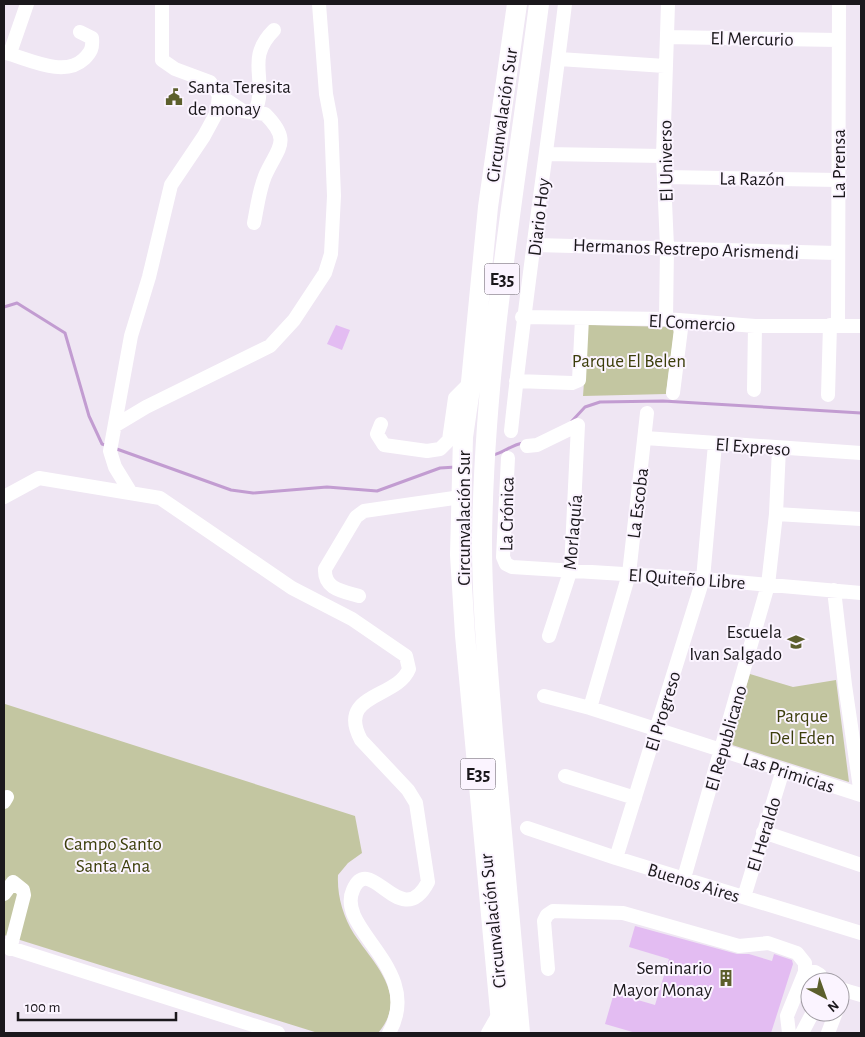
<svg xmlns="http://www.w3.org/2000/svg" width="865" height="1037" viewBox="0 0 865 1037" font-family="'Alegreya Sans',sans-serif">
<style>
.green{fill:#c3c6a1}
.lines{fill:none;stroke-linecap:round;stroke-linejoin:round}
.stream{stroke:#c29cd1;stroke-width:3}
.building{fill:#e3bcf2}
.minor{stroke:#fff;stroke-width:14}
.highway{stroke:#fff;stroke-width:20}
.labels{text-anchor:middle;stroke-width:4;stroke-linejoin:round;paint-order:stroke}
.shield{fill:#fbf4ff;stroke:#5e5a60;stroke-width:1}
.shield-label{font-size:18px;font-weight:bold;fill:#1b181c}
.street-label{font-size:19px;fill:#1b181c;stroke:#fbf4ff}
.poi-label{font-size:19px;fill:#1b181c;stroke:#fbf4ff;text-anchor:end}
.park-label{font-size:19px;fill:#3c3e0b;stroke:#fbf4ff}
</style>
<rect width="100%" height="100%" fill="#efe6f3"/>
<path class="green" d="M588 325 671 327 674 332 666 394 583 396Z
M750 674 793 687 836 680 849 782 729 744Z
M4 701 5 704 355 816 362 853 348 863 338 875C337 896 343 916 354 934 374 964 410 996 378 1033H318L4 935Z"/>
<g class="lines">
<path class="stream" d="M4 307 17 303 65 333 89 416 102 444 108 446
M572 421 585 407 600 402 663 401 861 413
M114 448 231 490 253 493 327 487 377 491 440 468 456 467
M493 455C505 452 511 445 523 443"/>
</g>
<path class="building" d="M336 325 350 330 342 350 327 344Z
M635 926 737 954H749L772 961 774 954 792 960 793 964 771 1033H636L605 1024 614 993 655 1005 669 959 629 947Z"/>
<g class="lines">
<path class="minor" d="M667 37 838 40
M4 53 11 50 27 4
M6 53C29 59 64 78 84 59 91 52 93 48 92 38L80 32
M559 59 665 66
M219 95 243 111 265 114C293 142 277 148 265 176 259 191 257 208 254 223
M255 112C269 79 244 60 274 30
M546 154 663 156
M665 177 839 180
M535 245 837 253
M522 317 666 319 755 326H861
M666 319 667 247 663 156 668 4
M838 325 839 4
M516 381 572 383 579 380 582 318
M754 390 755 326
M673 393 682 321
M828 395 830 325
M381 424 377 434 384 445 427 451 440 449 449 440 455 398 471 382
M116 425 146 407 270 346 294 320 325 273 331 254 334 196 331 120 326 94 319 4
M511 431C526 288 548 146 565 4
M645 438 861 453
M527 446 537 445 578 425 571 569 549 636
M508 458 503 557 506 564 512 567 703 579 861 593
M131 493 115 467 110 451 131 336 149 277 171 185 204 136 217 112 219 95 210 82 175 69 162 60V4
M4 497 39 478 160 498 292 588 352 619 406 656 409 669C397 699 336 693 361 740L408 790 416 803 428 882C401 934 370 850 353 890 335 929 425 969 389 1033
M776 514 861 519
M834 590 845 685 861 795
M359 596C342 591 324 589 325 569L356 517 364 511 461 497
M544 696 590 708 861 795
M590 708 629 574 647 413
M565 776 635 798
M4 802 7 797
M527 828 616 858 861 933
M763 832 861 865
M616 858 703 579 715 444
M684 878 768 585 776 514 779 448
M4 894 13 882 23 890 24 895 10 949
M744 897 783 770
M4 946 278 1033
M548 969 544 921 547 915 553 911 623 913 739 946 768 943 797 953 805 963V972L787 1016 789 1033
M805 972H815L820 975 821 982
M840 1000 844 990 861 995
M488 1033 500 1012
M802 1033 813 1012
M828 1033 836 1012"/>
<path class="highway" d="M502 1033 465 635 460 555 463 437 471 382 488 207 517 4
M520 1033C511 933 502 833 493 733 488 669 482 605 482 541 484 360 516 183 539 4"/>
</g>
<defs>
<g id="civic-bare" transform="scale(1.35)"><path d="M-.6-6.5H3V-4.5H.6V-3L4-1V1h2V6H-6V1h2V-1L-.6-3ZM-1.2 2.5V6h2.4V2.5Z" fill="#5c5f2c" stroke="#fbf4ff" stroke-width="2.5" paint-order="stroke"/></g>
<g id="school-bare" transform="scale(1.35)"><path d="M0-5L7-2L0 1L-7-2ZM-4 1L0 2.5L4 1V4Q0 6-4 4Z" fill="#5c5f2c" stroke="#fbf4ff" stroke-width="2.5" paint-order="stroke"/></g>
<g id="building-bare" transform="scale(1.35)"><path d="M-4-6H4V6H1V3H-1V6H-4ZM-2.5-4.3h1.7v1.8h-1.7ZM.8-4.3h1.7v1.8H.8ZM-2.5-1h1.7V.8h-1.7ZM.8-1h1.7V.8H.8Z" fill="#5c5f2c" stroke="#fbf4ff" stroke-width="2.5" paint-order="stroke"/></g>
</defs>
<g fill-rule="evenodd">
<use href="#civic-bare" x="174" y="97"/>
<use href="#school-bare" x="796" y="642"/>
<use href="#building-bare" x="726" y="978"/>
</g>
<g class="labels">
<g class="shield">
<rect x="484.5" y="263.5" width="35" height="31" rx="4"/>
<rect x="460.5" y="758.5" width="35" height="31" rx="4"/>
</g>
<g class="shield-label">
<text x="502" y="285">E35</text>
<text x="478" y="780">E35</text>
</g>
<g class="street-label">
<text transform="translate(752 38) rotate(1)" y="7">El Mercurio</text>
<text transform="translate(501 115) rotate(-82)" y="7">Circunvalación Sur</text>
<text transform="translate(665 161) rotate(-91)" y="7">El Universo</text>
<text transform="translate(838 164) rotate(-90)" y="7">La Prensa</text>
<text transform="translate(752 178) rotate(1)" y="7">La Razón</text>
<text transform="translate(538 217) rotate(-83)" y="7">Diario Hoy</text>
<text transform="translate(686 248) rotate(2)" y="7">Hermanos Restrepo Arismendi</text>
<text transform="translate(692 322) rotate(3)" y="7">El Comercio</text>
<text transform="translate(753 446) rotate(4)" y="7">El Expreso</text>
<text transform="translate(637 503) rotate(-83)" y="7">La Escoba</text>
<text transform="translate(506 514) rotate(-89)" y="7">La Crónica</text>
<text transform="translate(463 518) rotate(-90)" y="7">Circunvalación Sur</text>
<text transform="translate(572 532) rotate(-85)" y="7">Morlaquía</text>
<text transform="translate(687 578) rotate(4)" y="7">El Quiteño Libre</text>
<text transform="translate(662 711) rotate(-73)" y="7">El Progreso</text>
<text transform="translate(725 738) rotate(-74)" y="7">El Republicano</text>
<text transform="translate(789 772) rotate(18)" y="7">Las Primicias</text>
<text transform="translate(763 834) rotate(-73)" y="7">El Heraldo</text>
<text transform="translate(694 882) rotate(17)" y="7">Buenos Aires</text>
<text transform="translate(492 921) rotate(-96)" y="7">Circunvalación Sur</text>
</g>
<g class="poi-label">
<text x="188" y="93" text-anchor="start">Santa Teresita<tspan x="188" dy="22">de monay</tspan></text>
<text x="782" y="638">Escuela<tspan x="782" dy="22">Ivan Salgado</tspan></text>
<text x="712" y="974">Seminario<tspan x="712" dy="22">Mayor Monay</tspan></text>
</g>
<g class="park-label">
<text x="629" y="367">Parque El Belen</text>
<text x="802" y="722">Parque<tspan x="802" dy="22">Del Eden</tspan></text>
<text x="113" y="850">Campo Santo<tspan x="113" dy="22">Santa Ana</tspan></text>
</g>
</g>
<rect width="865" height="1037" fill="none" stroke="#1b181c" stroke-width="10"/>
<g transform="translate(825 997) rotate(139)"><circle r="24" fill="#fbf4ff" stroke="#a19ca4"/>
<path d="M0-4L9 19L0 12L-9 19Z" fill="#5c5f2c"/>
<text y="-8" font-size="14" font-weight="bold" text-anchor="middle" fill="#1b181c">N</text>
</g>
<path d="M18 1012v8h158v-8" fill="none" stroke="#1b181c" stroke-width="2.5"/>
<text x="25" y="1012" font-size="15" fill="#1b181c" stroke="#fbf4ff" stroke-width="4" paint-order="stroke">100 m</text>
</svg>
